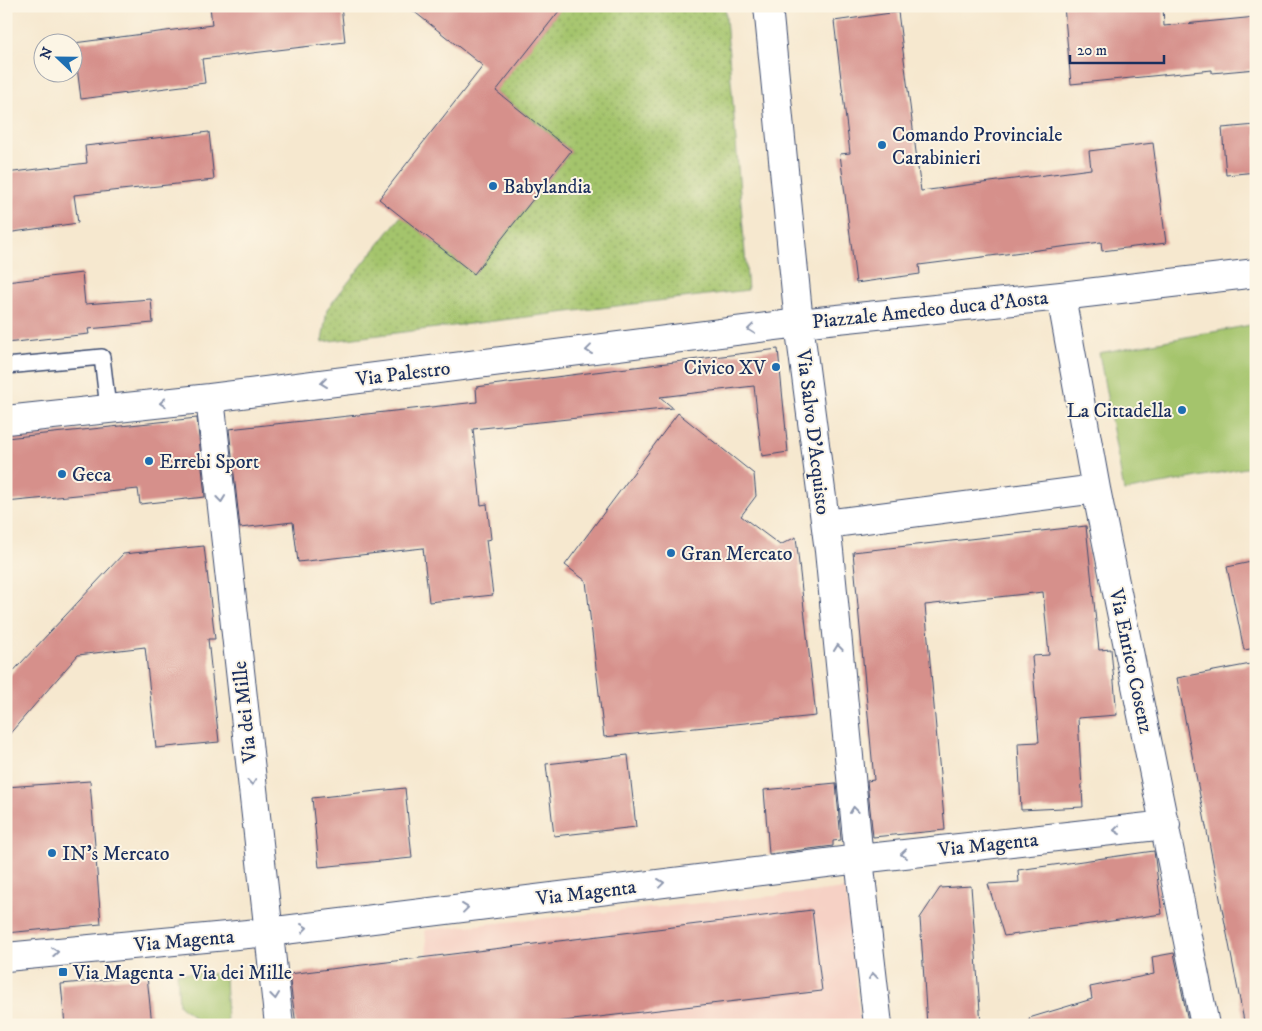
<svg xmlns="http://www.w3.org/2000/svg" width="1262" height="1031" viewBox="0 0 1262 1031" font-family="'IM FELL DW Pica',serif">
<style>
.built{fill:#f6d1c5;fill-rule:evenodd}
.grass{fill:#a4c46c;stroke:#607a65}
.garden{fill:url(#garden-dots);stroke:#607a65}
.building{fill:#d6908b}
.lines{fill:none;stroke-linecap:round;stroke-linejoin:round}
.service-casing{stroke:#3c4b6f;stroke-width:18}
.minor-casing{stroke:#3c4b6f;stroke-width:30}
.service{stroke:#fff;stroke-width:15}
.minor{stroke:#fff;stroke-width:28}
.oneway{stroke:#8d97ae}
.poi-dot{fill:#1f6fb2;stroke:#fcf5e5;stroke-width:2}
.labels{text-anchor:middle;stroke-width:4;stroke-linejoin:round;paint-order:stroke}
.poi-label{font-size:20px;fill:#1b2f5e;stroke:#fcf5e5;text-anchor:start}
.street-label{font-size:20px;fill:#1b2f5e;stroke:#fcf5e5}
</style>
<defs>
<pattern id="garden-dots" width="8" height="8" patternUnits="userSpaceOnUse" patternTransform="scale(1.25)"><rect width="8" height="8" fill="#a4c46c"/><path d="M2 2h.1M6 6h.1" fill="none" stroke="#85a05c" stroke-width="1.8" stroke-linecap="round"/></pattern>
</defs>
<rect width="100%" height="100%" fill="#fcf5e5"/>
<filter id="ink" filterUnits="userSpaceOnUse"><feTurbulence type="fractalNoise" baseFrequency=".02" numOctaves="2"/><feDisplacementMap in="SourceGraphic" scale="10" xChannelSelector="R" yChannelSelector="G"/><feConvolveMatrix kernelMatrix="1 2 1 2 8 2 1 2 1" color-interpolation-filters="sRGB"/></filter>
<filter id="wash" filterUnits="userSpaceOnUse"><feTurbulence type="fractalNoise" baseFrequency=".0096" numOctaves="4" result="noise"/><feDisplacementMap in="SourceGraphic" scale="20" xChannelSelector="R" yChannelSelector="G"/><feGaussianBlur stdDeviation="1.12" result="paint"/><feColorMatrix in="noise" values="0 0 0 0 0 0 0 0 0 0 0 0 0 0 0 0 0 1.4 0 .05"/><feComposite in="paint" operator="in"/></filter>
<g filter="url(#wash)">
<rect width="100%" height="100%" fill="#f6e8cf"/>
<path class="built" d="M846 889 860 1025H530L606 936 442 954 449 1025H434L425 930ZM812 911 641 1012 631 932Z"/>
<path class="grass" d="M1256 324V466L1124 491 1099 353Z
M177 973 225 974 227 1023H201L179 1005Z"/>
<path class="garden" d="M563 6H725L748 290 322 342 327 309 401 216 474 274 571 151 495 90Z"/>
<g id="blocks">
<path class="building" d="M210 6H341L345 42 202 59 205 83 81 99 74 43 212 25Z
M407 6H563L496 91 571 151 474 274 379 199 483 66Z
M1064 6H1163L1164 26 1256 17V69L1212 73V70L1071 84Z
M898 12 921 191 1091 169 1089 151 1153 143 1166 243 1102 251 1101 242 919 265 920 274 856 283 840 154 850 153 834 21Z
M1256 125V172L1226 175 1222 128Z
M209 132 214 180 74 195 78 223 6 233V173L87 163 85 146Z
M82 273 85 304 151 299 153 323 88 329 89 334 6 343V282Z
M778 349 788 452 762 456 754 386 660 397 673 408 473 429 481 505 487 504 491 539 486 540 493 595 429 602 423 548 298 562 293 522 240 528 229 429 477 402 476 387Z
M678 413 754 474 756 496 741 516 780 545 796 537 816 716 604 737 586 581 565 565Z
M197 418 205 497 140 504 138 489 6 502V438Z
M1086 526 1099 650 1111 649 1117 715 1078 718 1083 807 1021 810 1018 743 1039 742 1032 656 1049 655 1043 592 925 605 945 830 873 837 867 781 874 780 853 552Z
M204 546 215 639H208L219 742 156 748 145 647 78 655 6 738V679L123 554Z
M1256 561V648L1244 650 1227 567Z
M1256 663V1020L1244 1021 1177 678Z
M628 755 636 827 554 836 546 764Z
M90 781 101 924 6 933V787Z
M836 783 841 840 833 841V846L769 854 764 790Z
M405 788 412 858 319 867 312 798Z
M1154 851 1162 914 1004 936 988 884 1019 882 1018 870Z
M971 886 981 1025H927L920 918 940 888Z
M812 910 822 991 530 1025H296L289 974Z
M1174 953 1188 1021 1168 1025H1030L1029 1018 1092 999 1090 987 1154 974 1152 957Z
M147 976 152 1025H65L61 984Z"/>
</g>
</g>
<g filter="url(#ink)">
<use href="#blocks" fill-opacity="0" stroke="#3c4b6f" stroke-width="1"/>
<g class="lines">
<g class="service-casing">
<path id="service" d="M6 366 102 357 108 408"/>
</g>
<g class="minor-casing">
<path id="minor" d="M768 6 799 323 829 551 859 859 878 1025
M1061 296 1096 489 1205 1025
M210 398 279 1025
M6 420 210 398 799 323 1061 296 1256 273
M826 524 1096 489
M6 957 268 932 859 859 1166 825"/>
</g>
<use href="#service" class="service"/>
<use href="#minor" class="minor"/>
</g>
<defs><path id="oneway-chevron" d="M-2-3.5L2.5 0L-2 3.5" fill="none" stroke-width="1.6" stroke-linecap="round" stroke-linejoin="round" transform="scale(1.25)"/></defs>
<g class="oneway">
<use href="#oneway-chevron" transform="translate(751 329) rotate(173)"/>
<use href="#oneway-chevron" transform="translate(589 350) rotate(173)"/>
<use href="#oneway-chevron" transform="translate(324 383) rotate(173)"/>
<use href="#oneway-chevron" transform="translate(163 403) rotate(175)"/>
<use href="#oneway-chevron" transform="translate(221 499) rotate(84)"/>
<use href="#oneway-chevron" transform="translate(838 648) rotate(-96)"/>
<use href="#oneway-chevron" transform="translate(252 782) rotate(84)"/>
<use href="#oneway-chevron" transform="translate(854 810) rotate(-96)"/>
<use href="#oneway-chevron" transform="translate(1117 830) rotate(174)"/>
<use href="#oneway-chevron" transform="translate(904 854) rotate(174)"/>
<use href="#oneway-chevron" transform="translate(661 883) rotate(-7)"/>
<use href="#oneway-chevron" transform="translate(465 908) rotate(-7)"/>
<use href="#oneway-chevron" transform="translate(304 928) rotate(-7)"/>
<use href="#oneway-chevron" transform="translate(55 952) rotate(-5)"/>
<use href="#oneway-chevron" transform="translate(873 976) rotate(-97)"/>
<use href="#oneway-chevron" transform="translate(275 996) rotate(83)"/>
</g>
</g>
<g class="poi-dot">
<circle cx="882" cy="145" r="5"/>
<circle cx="493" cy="186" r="5"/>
<circle cx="776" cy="367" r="5"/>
<circle cx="1182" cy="410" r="5"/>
<circle cx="149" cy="461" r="5"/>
<circle cx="62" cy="474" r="5"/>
<circle cx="671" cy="553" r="5"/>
<circle cx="52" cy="853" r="5"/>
<rect x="58" y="967" width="10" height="10" rx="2.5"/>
</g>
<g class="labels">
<g class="poi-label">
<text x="892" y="141">Comando Provinciale<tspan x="892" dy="23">Carabinieri</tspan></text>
<text x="503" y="193">Babylandia</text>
<text x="766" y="374" text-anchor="end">Civico XV</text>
<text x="1172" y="417" text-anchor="end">La Cittadella</text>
<text x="159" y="468">Errebi Sport</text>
<text x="72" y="481">Geca</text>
<text x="681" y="560">Gran Mercato</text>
<text x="62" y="860">IN's Mercato</text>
<text x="73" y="979">Via Magenta - Via dei Mille</text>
</g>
<g class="street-label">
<text transform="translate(930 309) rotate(-6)" y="7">Piazzale Amedeo duca d'Aosta</text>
<text transform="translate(403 373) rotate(-7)" y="7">Via Palestro</text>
<text transform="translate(814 432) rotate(83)" y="7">Via Salvo D'Acquisto</text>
<text transform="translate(1132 661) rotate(78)" y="7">Via Enrico Cosenz</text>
<text transform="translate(244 712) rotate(-96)" y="7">Via dei Mille</text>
<text transform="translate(988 844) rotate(-6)" y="7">Via Magenta</text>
<text transform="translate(586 892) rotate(-7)" y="7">Via Magenta</text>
<text transform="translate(184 940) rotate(-5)" y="7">Via Magenta</text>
</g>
</g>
<rect width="1262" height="1031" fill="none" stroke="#fcf5e5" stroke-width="25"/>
<g transform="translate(58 58) rotate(292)"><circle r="24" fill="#fcf5e5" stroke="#a2a6af"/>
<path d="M0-4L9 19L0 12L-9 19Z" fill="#1f6fb2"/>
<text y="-8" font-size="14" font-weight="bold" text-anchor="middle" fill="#1b2f5e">N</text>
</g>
<path d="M1070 55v8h94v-8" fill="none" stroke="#1b2f5e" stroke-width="2.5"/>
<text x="1077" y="55" font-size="15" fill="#1b2f5e" stroke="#fcf5e5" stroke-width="4" paint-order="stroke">20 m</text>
</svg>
